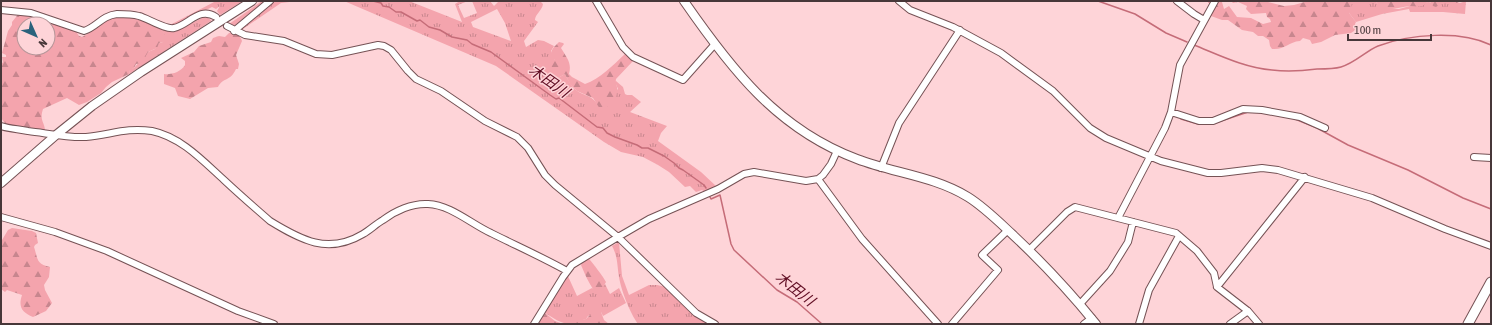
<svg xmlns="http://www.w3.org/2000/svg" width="1492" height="325" viewBox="0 0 1492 325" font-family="'Asap Condensed','Noto Sans JP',sans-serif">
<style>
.grass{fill:url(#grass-tufts);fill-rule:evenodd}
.forest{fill:url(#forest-firs);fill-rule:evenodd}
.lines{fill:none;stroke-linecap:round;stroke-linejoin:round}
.stream{stroke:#c56c78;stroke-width:1.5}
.minor-casing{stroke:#755255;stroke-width:8}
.tertiary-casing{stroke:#755255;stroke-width:10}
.secondary-casing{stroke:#755255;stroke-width:11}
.minor{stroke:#fff;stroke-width:6}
.tertiary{stroke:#fff;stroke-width:8}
.secondary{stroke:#fff;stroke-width:9}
.labels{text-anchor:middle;stroke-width:3;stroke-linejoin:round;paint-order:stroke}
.water-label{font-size:15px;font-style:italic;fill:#610e24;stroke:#fed4d8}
</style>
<defs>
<pattern id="grass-tufts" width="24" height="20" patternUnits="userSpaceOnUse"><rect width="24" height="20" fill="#f4a4ad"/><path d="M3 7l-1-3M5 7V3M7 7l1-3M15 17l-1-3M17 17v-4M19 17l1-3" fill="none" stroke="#c7868e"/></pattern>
<pattern id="forest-firs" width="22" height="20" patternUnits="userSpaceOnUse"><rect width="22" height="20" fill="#f4a4ad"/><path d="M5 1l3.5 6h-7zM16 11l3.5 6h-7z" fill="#c7868e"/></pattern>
</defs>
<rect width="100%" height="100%" fill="#fed4d8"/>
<path class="grass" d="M216 1H243L220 15 217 11 220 6 216 9 212 7 175 26 170 25Z
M262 1H268L235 27 229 24Z
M273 1H298L281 3 240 31 238 30Z
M344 1H409L462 22 455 4 460 1H468L458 5 464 18 477 13 472 1H490L494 6 499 1H540L543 4C542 11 535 14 535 20L538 22 524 41 526 47 538 40 544 41 554 46 551 51 555 60 554 76 556 78H558L565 74C568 80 571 86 576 90 585 97 591 94 598 105L618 89 615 82 616 81 623 87 625 94 627 95H632L641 102 630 112 667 126 661 133 658 141 701 172 716 186 705 192 702 190 696 192 690 186 685 187 669 172 658 165 643 157 621 152 604 142 496 66ZM497 9 505 23 511 41 473 27 471 22Z
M1351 1H1376L1377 3 1393 9H1399L1410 6H1416L1428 2 1441 4 1444 2 1460 3 1466 1 1465 14 1443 12H1410L1409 9 1382 14 1356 22 1349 13Z
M204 17 208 18 211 20V21L129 74 130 69 134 68 148 52 155 49 159 43 163 42 164 35 162 29 175 32Z
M619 242 622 276 629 295 649 285H657L666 287 693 313 703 321 710 324H638C630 313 621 290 619 277 617 265 618 257 612 246Z
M567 274 577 296 592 288 594 289 596 288 601 289 605 284 610 294 619 288 626 303 603 316 601 312 588 316 586 319C581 320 579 323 574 324 562 325 553 318 544 312Z"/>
<path class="forest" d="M1208 1H1223L1222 2 1224 9 1229 6 1237 17 1251 18 1263 24 1271 22 1270 19 1267 17 1266 13 1251 14 1246 9 1247 6 1238 2 1233 3 1231 1H1264L1284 6 1294 5 1308 1H1351L1352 9 1349 13 1356 22 1355 24 1356 28 1354 31 1351 33 1335 35 1321 42 1312 44 1310 40 1303 38 1300 41C1288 42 1285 50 1272 49L1270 46 1269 40 1263 36H1258L1253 32 1242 30 1228 20H1222L1211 16 1209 12 1212 3H1208Z
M1376 1H1462C1453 6 1446 0 1436 7L1433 6 1430 1C1426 2 1426 4 1422 6 1418 7 1414 6 1410 6 1397 7 1384 15 1376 1Z
M20 12 74 28 79 36 82 37 89 33 91 29 122 12 160 26 167 39 166 41 159 43 157 48 148 52 142 63 136 64 134 68 130 70 129 74 112 82 106 87 101 93 87 102 79 105 67 98 43 109C39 121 45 122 45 131L7 126 1 118V65L3 62 2 57H6V55L2 53 8 31 12 25V22ZM24 24H48V48H24Z
M229 33C235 32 240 35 242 41L236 55 239 64 238 69H236C230 82 223 77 218 87L208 88 190 99 178 96 175 88 164 84V74C171 75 181 72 185 65V61L181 58 194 52 199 46 211 42 213 38 219 36 225 37Z
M559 42 563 43 564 44 561 48C567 58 572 63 569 74L572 77 585 84C600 79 613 65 625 54L633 61 616 79C615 83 618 87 617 91 617 100 609 109 600 109L593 98 577 91 570 84 565 74 558 78 554 76 551 65 555 60 551 55C551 49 555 46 559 42Z
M12 228 32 231 36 233 38 243 35 245 34 247C38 259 36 264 50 267L49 277 44 285 45 290 52 303 46 311 33 317C22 312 18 307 22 295L7 290 5 292 1 289V239L2 240 8 230Z
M587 257C590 259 605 279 606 282L602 289 594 290C589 284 584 272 581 265L583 261Z
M594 311 601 312 604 320 609 324H574L581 320 586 319Z
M545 313 555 321 563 324H540L539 322Z"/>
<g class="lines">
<path class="stream" d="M373 1 381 3 383 6 389 7 396 12H401L417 21 420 20 429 27 440 30 452 37 467 40 472 44 491 52 550 95 556 99 559 98 597 127 603 128 607 133 615 137 637 145 642 148H648L664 156 674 163 679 168 683 170 704 185 706 188
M1098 1 1135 14 1166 33 1187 42
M1194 45C1219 55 1245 68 1272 70 1287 72 1302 71 1317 69 1325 69 1334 69 1341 67 1355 63 1366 51 1378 46 1410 34 1460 30 1491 45
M1181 119 1198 124H1210
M1295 119 1317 128 1348 145 1408 170 1463 198 1491 209
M1215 123 1248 112
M710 197 711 199 720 195 731 244 734 250 777 290 797 302 822 324"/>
<g class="minor-casing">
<path id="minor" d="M596 1 623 47 633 57 683 80 715 44
M899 1 910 10 953 27 1001 53 1053 91 1090 128 1106 138 1161 161 1208 173H1221L1262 168 1278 170 1372 198 1445 229 1491 246
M1177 1 1194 14 1204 20
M1 10 31 13 84 31C97 27 101 16 117 14 124 14 132 14 139 16 147 18 166 30 174 28 189 25 199 6 216 17
M227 26 245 35 284 41 316 54 332 55 378 45 384 46 391 50 408 71 416 79 441 91 485 121 517 137 528 148 545 175 555 185 618 237 696 313 715 324
M234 31 270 1
M1171 112 1199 121H1213L1243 109 1262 110 1300 117 1325 128
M1 126C10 129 19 129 28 131 46 133 67 138 86 137 110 135 126 127 152 131 181 137 203 161 224 180 239 194 255 208 270 221 301 240 328 255 363 234 370 230 376 224 383 220 395 211 412 203 428 204 451 205 471 224 491 233 517 246 542 257 567 271
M1474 157 1491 158
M881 168 899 123 960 30
M818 179 862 239 938 324
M1 217 55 232 107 251 238 311 274 324
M1118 218 1165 128 1171 112 1180 65 1215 1
M1029 250 1067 212 1075 207 1176 233 1197 251 1214 273 1217 287 1248 311 1259 324
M1217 287 1305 177
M1080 304 1110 271 1128 242 1133 222
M534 324 563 277 572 265 618 237 649 219 718 189 744 174 754 172 806 181 818 179 823 175 831 164 837 151
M952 324 998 270 982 255 1008 230
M1084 324 1092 318
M1139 324 1149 290 1179 236
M1230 324 1248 311"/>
</g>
<g class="tertiary-casing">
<path id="tertiary" d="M684 1C731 69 777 129 857 159 893 173 934 176 968 197 984 207 998 221 1012 234 1042 262 1070 292 1096 324
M1 183 56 135 92 106 141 72 252 1"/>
</g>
<g class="secondary-casing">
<path id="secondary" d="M1468 324 1491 282"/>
</g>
<use href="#minor" class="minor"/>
<use href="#tertiary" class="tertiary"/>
<use href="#secondary" class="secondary"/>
</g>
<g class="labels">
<g class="water-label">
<text transform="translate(549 81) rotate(35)" y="5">木田川</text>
<text transform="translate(795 289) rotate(38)" y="5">木田川</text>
</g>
</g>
<rect width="1492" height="325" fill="none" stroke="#473739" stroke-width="4"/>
<g transform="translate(36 36) rotate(135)"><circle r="19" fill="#fed4d8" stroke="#b59598"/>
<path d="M0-3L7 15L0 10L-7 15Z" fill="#2a627c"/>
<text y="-6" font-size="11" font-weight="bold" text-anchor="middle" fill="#473739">N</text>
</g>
<path d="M1348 34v6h83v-6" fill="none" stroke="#473739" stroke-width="2"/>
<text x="1354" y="34" font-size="12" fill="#473739" stroke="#fed4d8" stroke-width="3" paint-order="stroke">100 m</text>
</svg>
